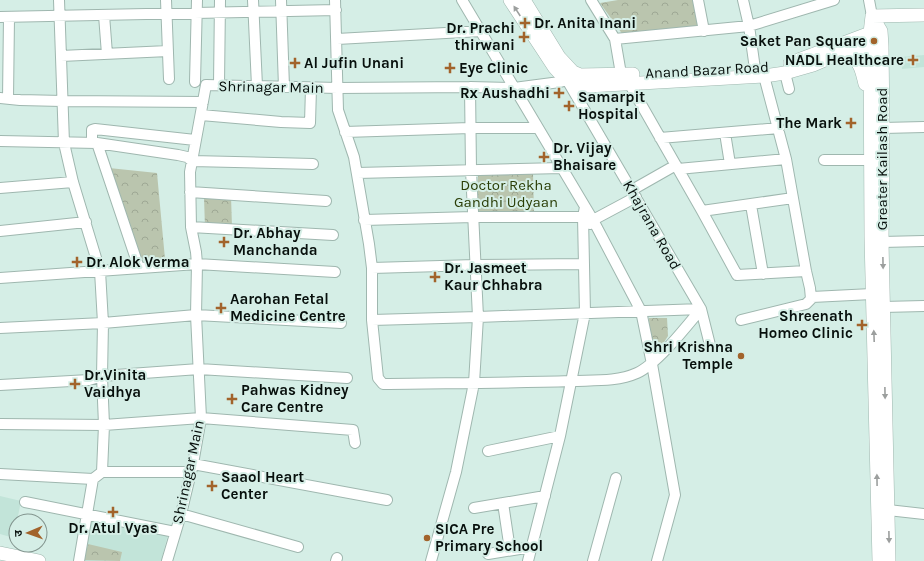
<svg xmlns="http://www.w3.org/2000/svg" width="924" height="561" viewBox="0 0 924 561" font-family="Karla,'Noto Sans Devanagari',sans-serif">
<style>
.built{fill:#c2e4d9}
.park{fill:url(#park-crowns)}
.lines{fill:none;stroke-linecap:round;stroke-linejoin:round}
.minor-casing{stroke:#9fb7af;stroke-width:12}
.major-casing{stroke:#9fb7af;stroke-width:14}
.minor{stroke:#fff;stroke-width:10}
.major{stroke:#fff;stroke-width:13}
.oneway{fill:#9c9f9e}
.poi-dot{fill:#a2632b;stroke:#d5eee6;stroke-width:1.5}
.labels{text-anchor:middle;stroke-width:4;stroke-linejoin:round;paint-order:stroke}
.poi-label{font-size:15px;font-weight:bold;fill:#070f0c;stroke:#d5eee6;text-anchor:start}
.street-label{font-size:15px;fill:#070f0c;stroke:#d5eee6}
.park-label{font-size:15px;fill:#2a3d06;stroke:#d5eee6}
</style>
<defs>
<pattern id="park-crowns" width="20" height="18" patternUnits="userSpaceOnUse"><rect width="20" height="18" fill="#bac5ae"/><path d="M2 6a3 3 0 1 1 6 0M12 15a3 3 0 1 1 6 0" fill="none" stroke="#9ea894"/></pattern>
</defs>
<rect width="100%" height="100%" fill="#d5eee6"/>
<path class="built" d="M924 55V67L902 69 901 57Z
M0 496 21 501 17 521H16L14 538 0 534Z
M91 516 168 534 161 561H82Z"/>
<path class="park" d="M618 0H697L703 27 623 35 600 3Z
M109 168 157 173 165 259H139Z
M533 173 534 213 478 214V174Z
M231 196 232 227 205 228 204 197Z
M649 318H667L668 336 659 350 650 349Z
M88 544 122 552 120 561 84 560Z"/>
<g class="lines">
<g class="minor-casing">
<path id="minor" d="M59 0 64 143 73 182 100 271 103 323 102 376 104 425 102 472 93 479 79 561
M166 0 169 79
M253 0 257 86
M281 0 284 87
M335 0 338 110 354 157 369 244 372 268V320L378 378 383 384C446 383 509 383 571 381 593 380 617 382 637 373 657 364 686 327 701 309
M462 0 593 220 641 311 652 364 675 495 657 561
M591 0 615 39 621 74
M698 0 704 31
M743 0 749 26 755 69
M869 0 872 16
M104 15 107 54
M0 17 336 10
M337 39 482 31
M615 39 749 26 834 0
M61 56 168 51
M785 73 789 89
M567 80 701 309 710 345
M195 82 197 0
M629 83 702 211 737 275 806 271
M219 85 220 0
M0 98 20 100 62 101 203 102
M8 99 9 17
M201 115 281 122 310 123 311 88
M883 128 924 127
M345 132 470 128H538
M725 133 730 164
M660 138 779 128
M0 141 97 143 178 155 187 157 192 161 313 164
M92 143V130L95 129 195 140
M97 143 139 268
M824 160H871
M678 169 786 159
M357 173 562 168
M0 188 73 182
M632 190 676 165
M190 192 326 201
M751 205 763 274
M702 211 793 198
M364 220 473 217H583
M590 224 593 220 636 197
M191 227 333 235
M0 231 86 222
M882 242 924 241
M372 268 475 265 584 264
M0 278 197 264 335 272
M812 297 872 294
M883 307 924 306
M372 320 478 317 701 309
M741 320 806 304 811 299 810 288 806 271 786 159 764 76
M0 328 103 323 196 315 341 323
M0 385 89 380 102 376 199 369 347 378
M0 424 104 425 201 418 353 430 355 443
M488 451 560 436
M193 464 387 500
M102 472H191
M0 474 93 479
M25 502 175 532
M503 503 510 550
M474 508 545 496
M888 510 924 514
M181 514 298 547
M488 554 532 547
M167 561 181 514 193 464 201 418 196 315 197 264 196 252 191 227 190 172 206 85 338 88 470 87 514 88 560 82 567 80 572 75
M336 561 337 558
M431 561 456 472 474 383 478 317 471 170 470 87
M528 561 560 436 585 313 583 217 585 207
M593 561 616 478"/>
</g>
<g class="major-casing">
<path id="major" d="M510 0 554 67C564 79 573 84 588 86L764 76 785 73 813 65 834 56 854 51 878 47
M524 0 559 57 573 72 580 75 633 74
M872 16 881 31 882 46 883 128 882 242 889 561
M872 16 870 33 871 237 879 561
M872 16 924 15
M844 53C861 61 861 68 865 84
M790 63 870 33 877 32
M0 553 39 561"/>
</g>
<use href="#minor" class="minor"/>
<use href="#major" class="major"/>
</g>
<defs><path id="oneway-solid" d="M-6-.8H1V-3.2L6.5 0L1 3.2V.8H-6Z"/></defs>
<g class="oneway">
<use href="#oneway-solid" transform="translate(517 11) rotate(-123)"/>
<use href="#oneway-solid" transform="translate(883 263) rotate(89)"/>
<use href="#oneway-solid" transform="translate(874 336) rotate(-92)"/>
<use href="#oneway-solid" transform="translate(885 393) rotate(89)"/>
<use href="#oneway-solid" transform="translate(877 480) rotate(-91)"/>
<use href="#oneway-solid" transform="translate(889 537) rotate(89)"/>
</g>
<g class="poi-dot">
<path d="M523 17h4v4h4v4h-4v4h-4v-4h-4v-4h4z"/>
<path d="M522 31h4v4h4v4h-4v4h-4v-4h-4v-4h4z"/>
<circle cx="874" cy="41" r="4"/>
<path d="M911 54h4v4h4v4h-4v4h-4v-4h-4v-4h4z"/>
<path d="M293 57h4v4h4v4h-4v4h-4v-4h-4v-4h4z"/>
<path d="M448 62h4v4h4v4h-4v4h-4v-4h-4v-4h4z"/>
<path d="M557 87h4v4h4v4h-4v4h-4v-4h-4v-4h4z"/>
<path d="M567 100h4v4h4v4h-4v4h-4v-4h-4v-4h4z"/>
<path d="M849 117h4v4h4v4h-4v4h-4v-4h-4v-4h4z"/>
<path d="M542 151h4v4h4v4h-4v4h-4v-4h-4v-4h4z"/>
<path d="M222 236h4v4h4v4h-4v4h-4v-4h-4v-4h4z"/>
<path d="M75 256h4v4h4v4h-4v4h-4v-4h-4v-4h4z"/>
<path d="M433 271h4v4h4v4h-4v4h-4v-4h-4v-4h4z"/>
<path d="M219 302h4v4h4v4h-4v4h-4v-4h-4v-4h4z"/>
<path d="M860 319h4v4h4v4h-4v4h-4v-4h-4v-4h4z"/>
<circle cx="741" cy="356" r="4"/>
<path d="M73 378h4v4h4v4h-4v4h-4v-4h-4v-4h4z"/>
<path d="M230 393h4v4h4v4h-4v4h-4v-4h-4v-4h4z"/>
<path d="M210 480h4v4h4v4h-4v4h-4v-4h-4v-4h4z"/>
<path d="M111 506h4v4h4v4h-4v4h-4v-4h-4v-4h4z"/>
<circle cx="427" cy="538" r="4"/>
</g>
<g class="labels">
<g class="poi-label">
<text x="534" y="28">Dr. Anita Inani</text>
<text x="515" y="33" text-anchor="end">Dr. Prachi<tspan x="515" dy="17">thirwani</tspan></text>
<text x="866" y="46" text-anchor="end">Saket Pan Square</text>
<text x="904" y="65" text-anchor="end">NADL Healthcare</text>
<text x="304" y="68">Al Jufin Unani</text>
<text x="459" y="73">Eye Clinic</text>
<text x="550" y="98" text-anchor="end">Rx Aushadhi</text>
<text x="578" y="102">Samarpit<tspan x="578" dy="17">Hospital</tspan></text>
<text x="842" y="128" text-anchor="end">The Mark</text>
<text x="553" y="153">Dr. Vijay<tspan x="553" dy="17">Bhaisare</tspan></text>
<text x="233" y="238">Dr. Abhay<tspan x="233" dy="17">Manchanda</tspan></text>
<text x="86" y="267">Dr. Alok Verma</text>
<text x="444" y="273">Dr. Jasmeet<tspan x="444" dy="17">Kaur Chhabra</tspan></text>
<text x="230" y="304">Aarohan Fetal<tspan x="230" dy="17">Medicine Centre</tspan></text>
<text x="853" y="321" text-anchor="end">Shreenath<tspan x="853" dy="17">Homeo Clinic</tspan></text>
<text x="733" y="352" text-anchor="end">Shri Krishna<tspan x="733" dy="17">Temple</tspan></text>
<text x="84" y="380">Dr.Vinita<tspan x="84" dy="17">Vaidhya</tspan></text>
<text x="241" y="395">Pahwas Kidney<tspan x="241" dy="17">Care Centre</tspan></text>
<text x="221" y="482">Saaol Heart<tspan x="221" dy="17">Center</tspan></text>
<text x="113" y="533" text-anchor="middle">Dr. Atul Vyas</text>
<text x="435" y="534">SICA Pre<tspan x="435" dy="17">Primary School</tspan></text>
</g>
<g class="street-label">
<text transform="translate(707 70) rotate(-3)" y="5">Anand Bazar Road</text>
<text transform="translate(271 87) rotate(1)" y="5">Shrinagar Main</text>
<text transform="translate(882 159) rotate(-90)" y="5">Greater Kailash Road</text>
<text transform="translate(652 225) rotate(60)" y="5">Khajrana Road</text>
<text transform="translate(188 472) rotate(-78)" y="5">Shrinagar Main</text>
</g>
<g class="park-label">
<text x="506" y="190">Doctor Rekha<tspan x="506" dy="17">Gandhi Udyaan</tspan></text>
</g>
</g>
<g transform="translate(28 533) rotate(268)"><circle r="19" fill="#d5eee6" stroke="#83958f"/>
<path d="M0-3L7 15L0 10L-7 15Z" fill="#a2632b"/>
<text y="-6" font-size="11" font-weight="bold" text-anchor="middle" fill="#070f0c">उ</text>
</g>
</svg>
